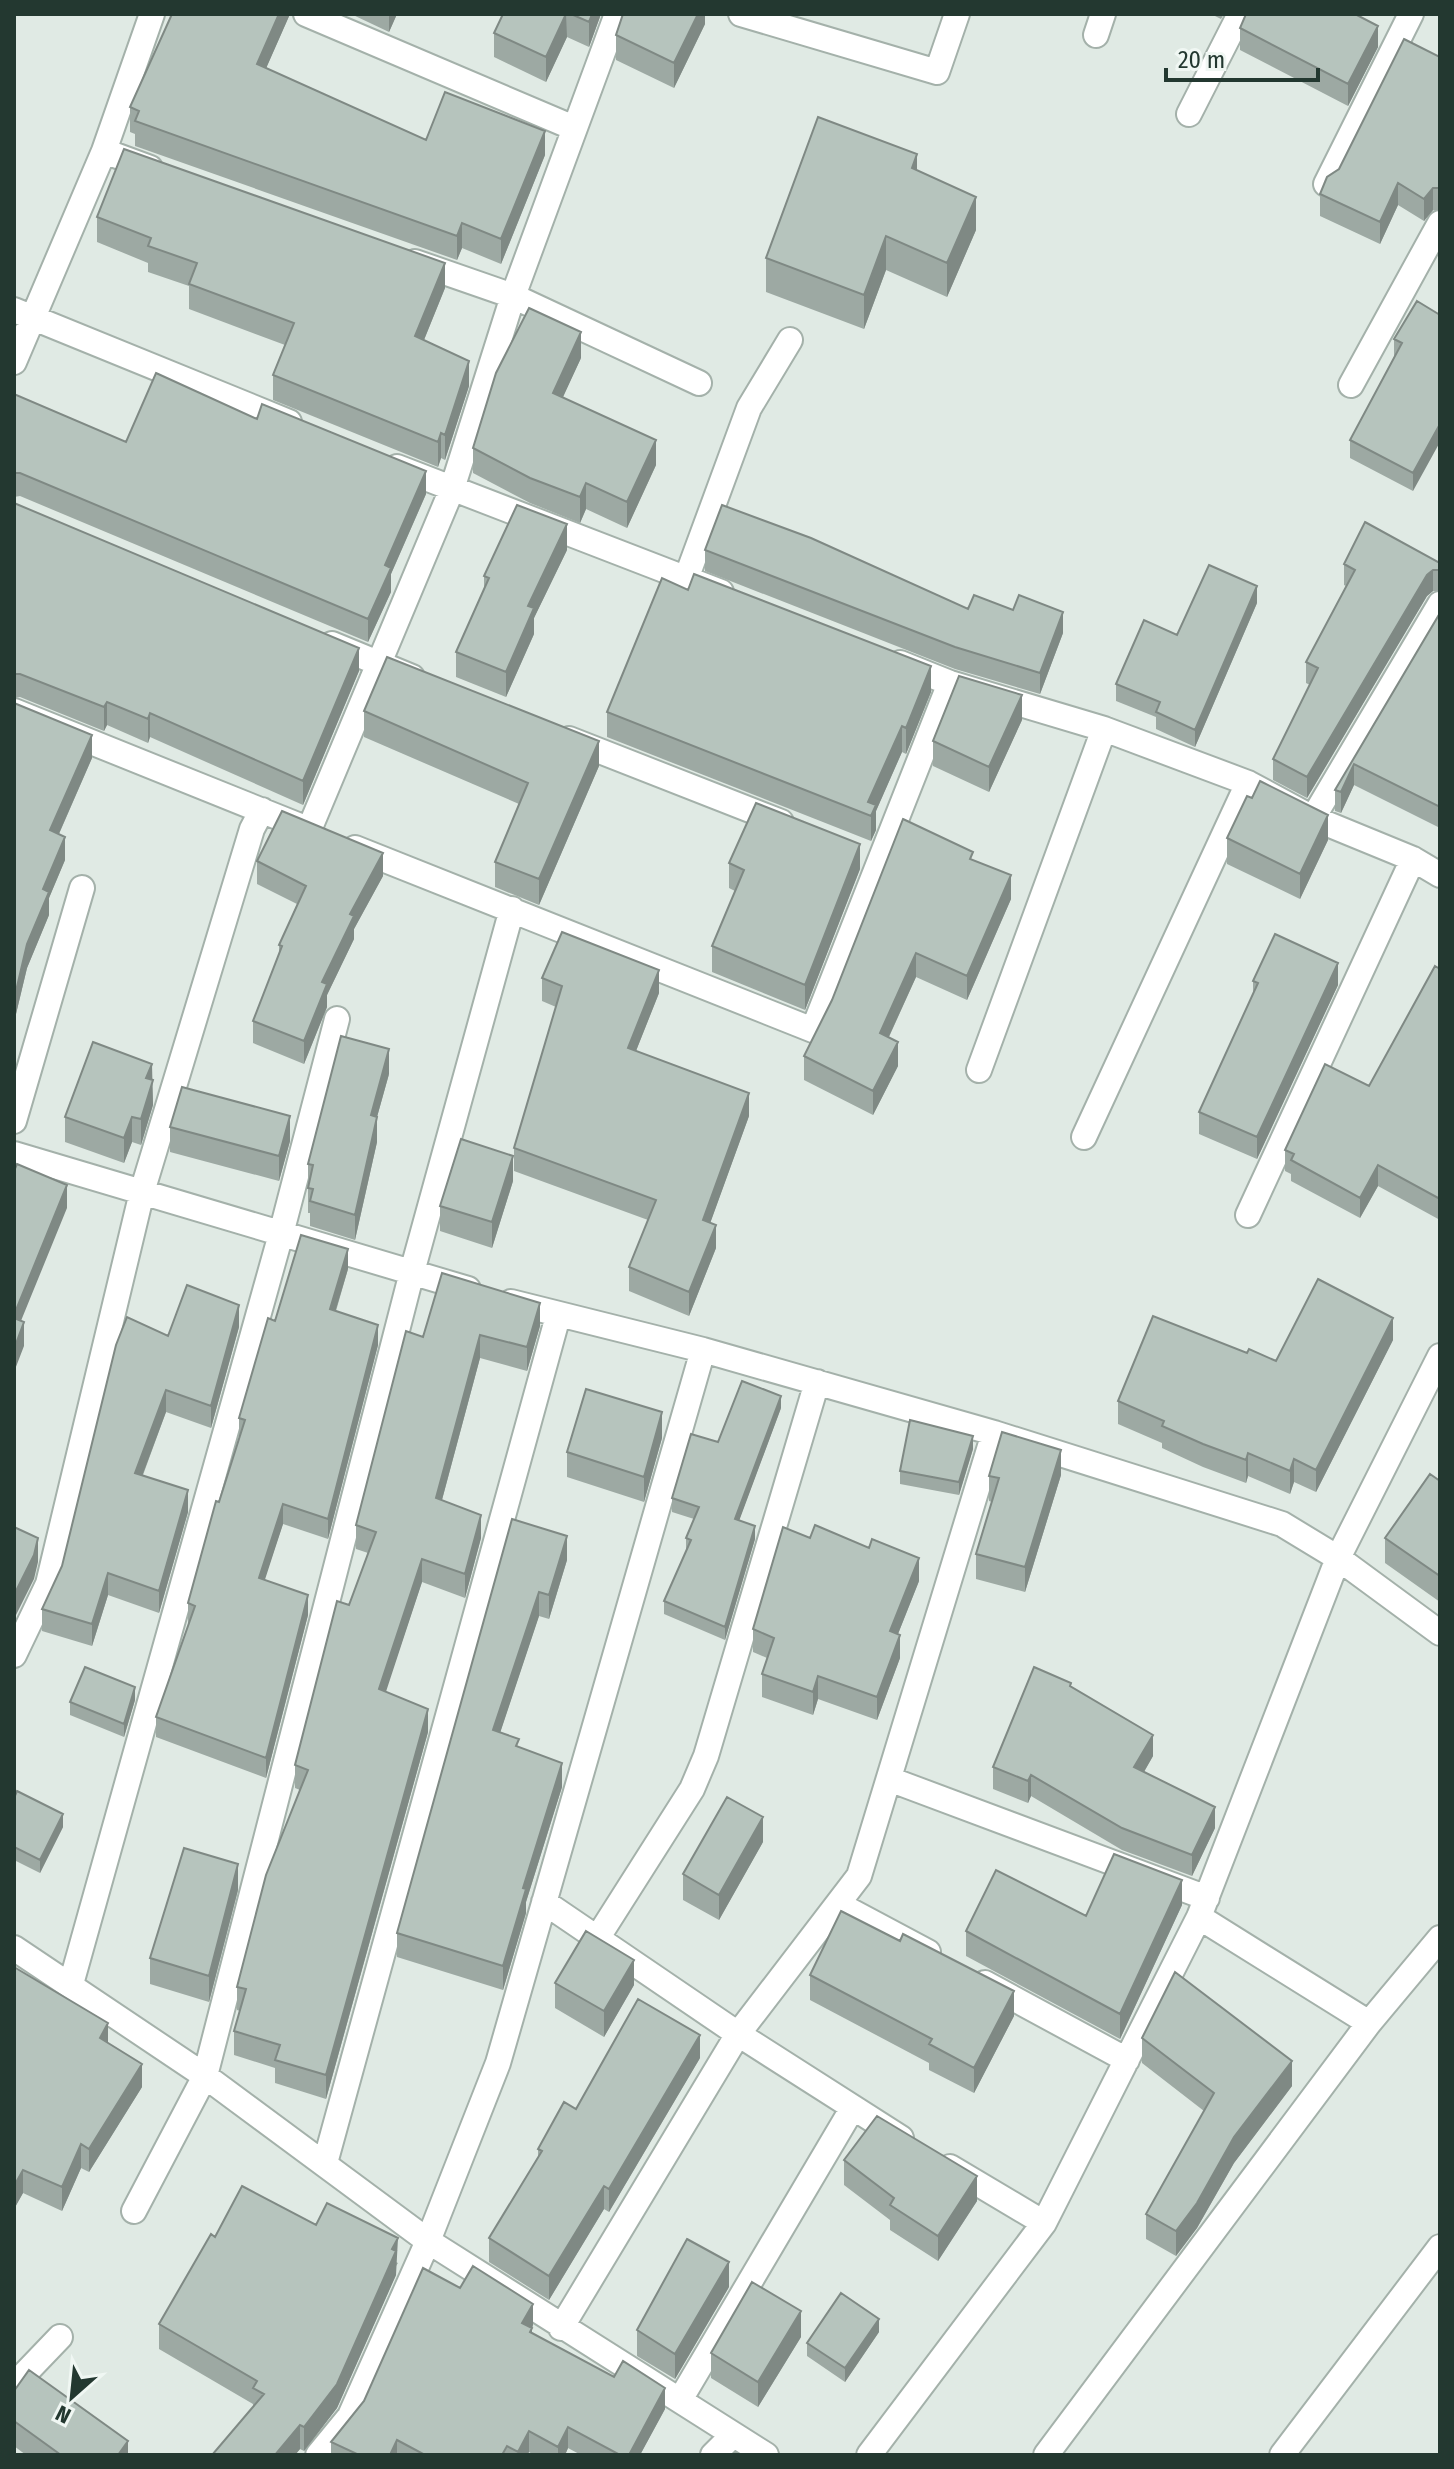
<svg xmlns="http://www.w3.org/2000/svg" width="1454" height="2469" viewBox="0 0 1454 2469" font-family="'Fira Sans Condensed',sans-serif">
<style>
.lines{fill:none;stroke-linecap:round;stroke-linejoin:round}
.minor-casing{stroke:#a4b1aa;stroke-width:28}
.minor{stroke:#fff;stroke-width:24}
.wall{fill:#9da9a3}
.shaded-wall{fill:#7f8984}
.building{fill:#b6c4bd;stroke:#7f8984;stroke-width:2}
</style>
<rect width="100%" height="100%" fill="#e0eae4"/>
<g class="lines">
<g class="minor-casing">
<path id="minor" d="M306 14 574 128
M741 14 937 72 957 14
M1096 35 1103 14
M1189 114 1240 14
M104 151 150 168
M1326 184 1411 14
M415 262 513 296 699 383
M14 310 289 422
M14 362 104 151 152 14
M1351 385 1440 223
M397 467 721 592
M686 579 749 408 790 340
M332 644 412 677
M900 663 950 683 1104 729 1248 783 1313 818 1413 859 1440 875
M14 711 310 830
M569 739 781 822
M1313 818 1440 604
M309 830 452 489 513 296 617 14
M355 848 813 1030 950 683
M979 1070 1104 729
M14 1121 82 888
M1084 1137 1248 783
M14 1154 468 1289
M1248 1215 1413 859
M511 1302 703 1350 994 1433 1282 1524 1338 1558 1440 1633
M14 1655 48 1584 142 1192 252 829 262 810
M889 1779 1207 1898
M544 1902 738 2034 901 2138
M838 1904 928 1952
M598 1937 692 1789 706 1756 817 1382
M14 1948 205 2076 428 2241 766 2455
M985 1983 1127 2060
M71 1984 281 1234 337 1019
M1369 2023 1440 1938
M325 2163 558 1316
M950 2167 1044 2223
M134 2211 205 2076 412 1272 512 909
M561 2328 738 2034 859 1876 994 1433
M14 2385 60 2337
M680 2400 852 2109
M318 2455 350 2416 428 2241 498 2063 703 1350
M713 2455 733 2435
M869 2455 1044 2223 1199 1917 1338 1558 1440 1356
M1046 2455 1369 2023 1199 1917
M1282 2455 1440 2247"/>
</g>
<use href="#minor" class="minor"/>
</g>
<path class="wall" d="M290 14 266 68 426 140 545 155 501 264 462 248 457 260 135 146V134L130 132V107Z
M351 14H397L389 32Z
M503 14H601L589 47 567 37 546 82 494 57V33Z
M705 14V24L674 88 616 60V35Z
M1211 14H1224L1221 19Z
M1240 28 1378 47 1348 106 1240 50Z
M1440 57V210H1433L1424 221 1398 205 1380 244 1320 216V194L1339 169Z
M917 170 976 230 947 297 886 270 864 329 766 292V258Z
M97 217 445 288 424 340 469 386 445 460 441 458 438 467 273 400V375L285 345 189 309V286L148 272V263L97 242Z
M1417 301 1413 491 1350 458V440L1394 357V339Z
M581 358 562 398 656 465 627 528 586 509 580 523 530 503 473 473V448Z
M14 394 126 442 426 494 391 574V592L368 642 20 496 14 497Z
M14 503 359 671 303 805 150 737 148 743 107 725 104 731 20 697 14 698Z
M567 550 534 618V634L506 697 456 677V652L484 589V576Z
M705 550 968 609 1063 633 1040 694 955 669 705 571Z
M1440 563V591H1433L1427 596 1307 798 1273 780V759L1310 685 1306 683V662L1346 586 1344 585V564Z
M688 590 931 692 906 754 902 752 876 811V830L871 841 607 737V712Z
M1257 603 1195 747 1156 729V717L1116 701V684L1177 635Z
M1440 613V828L1354 785 1341 813 1335 811V790Z
M14 703 92 758 59 834 65 860 49 898V915L27 968 16 1014H14Z
M364 711 599 766 539 905 495 887V862L519 804 364 737Z
M1022 720 989 792 933 766V741Z
M1227 838 1328 840 1300 899 1227 864Z
M973 860 1011 899 967 1000 916 977 889 1037 898 1066 873 1115 804 1080V1056Z
M257 861 383 876 354 929V939L327 995V1007L304 1064 253 1043V1021L279 955V945L297 904 257 884Z
M729 863 860 869 805 1010 712 972V946L735 891 729 888Z
M1440 969V1220L1378 1186 1360 1218 1291 1181V1174L1285 1171V1150L1369 1086Z
M542 978 659 993 636 1051 749 1116 710 1223 716 1248 689 1316 629 1291V1267L648 1220 514 1171V1148L556 1007 542 1001Z
M1253 981 1338 985 1257 1159 1199 1134V1112L1253 996Z
M389 1074 377 1117V1142L355 1240 310 1226V1213H308V1164Z
M152 1080 153 1105 141 1145 132 1142 124 1163 65 1142V1117Z
M170 1127 290 1141 279 1181 170 1152Z
M513 1181 492 1248 440 1231V1206Z
M348 1269 336 1311 378 1345 328 1539 283 1524 264 1580 308 1615 266 1778 156 1737V1717L189 1624 188 1623V1603L239 1438V1418L275 1321Z
M540 1326 527 1371 480 1358 442 1500 481 1538 465 1598 422 1582 385 1692 428 1732 326 2099 275 2083V2068L234 2055V2031L240 2011 237 2010V1987L300 1790 295 1788V1765L349 1605 368 1553 356 1549V1525L423 1337Z
M239 1327 211 1428 166 1412 143 1475 188 1512 159 1613 108 1595 92 1646 42 1631V1609L168 1336Z
M1393 1340 1316 1492 1294 1482 1290 1494 1248 1476 1246 1483 1203 1467 1162 1448V1443L1118 1424V1401L1247 1353 1276 1361Z
M781 1408 739 1520 755 1539 725 1640 664 1614V1601L686 1551V1538L694 1519 672 1512V1498L718 1442Z
M662 1438 644 1502 567 1477V1452Z
M973 1449 959 1495 900 1484V1471Z
M1061 1475 1025 1592 976 1579V1554L992 1502 989 1501V1476Z
M1440 1481V1602L1385 1563V1538Z
M512 1519 567 1560 549 1619 539 1616 500 1733 519 1747 562 1787 526 1902V1913L503 1990 397 1957V1933Z
M919 1581 898 1634 900 1658 877 1720 818 1699 813 1715 762 1697V1674L767 1658 753 1652V1629Z
M1071 1687 1153 1756 1144 1772 1215 1828 1192 1876 1122 1850 1031 1796 1028 1803 993 1789V1767Z
M135 1700 124 1737 70 1715V1702Z
M14 1798 63 1827 40 1873 14 1860Z
M763 1842 719 1920 683 1900V1874Z
M238 1890 209 2002 150 1984V1958Z
M1182 1905 1120 2039 966 1956V1931Z
M14 1967 108 2043 142 2087 89 2172 81 2168 62 2211 23 2193 14 2209Z
M810 1975 1014 2016 974 2093 929 2070V2063L810 2000Z
M555 1983 634 1985 604 2037 555 2008Z
M1142 2038 1292 2086 1234 2163 1197 2228 1176 2256 1146 2239V2214L1204 2111 1142 2063Z
M700 2058 609 2212 604 2209 549 2300 489 2262V2238L538 2157V2149L576 2109Z
M844 2160 977 2201 938 2261 890 2230V2220L844 2185Z
M316 2225 398 2263 396 2266V2275L337 2408 304 2451 300 2449 295 2455H212L253 2407V2404L159 2349V2324L215 2237Z
M729 2287 675 2379 637 2356V2330Z
M533 2325 532 2328V2333L665 2409 640 2455H581L568 2448 565 2455H534L529 2452 527 2455H331V2442Z
M879 2332 845 2382 807 2356V2343Z
M801 2337 758 2407 711 2378V2353Z
M14 2391 128 2455H26L14 2446Z"/>
<path class="shaded-wall" d="M279 14H290L257 89V64Z
M389 14H397L389 32Z
M566 14 567 37 546 82V57Z
M592 14H601L589 47V22Z
M698 14H705V24L674 88V63Z
M1378 26V47L1348 106V84Z
M545 131V155L501 264V239Z
M917 154V188L912 168Z
M1398 183V205L1380 244V222Z
M1433 188V210L1424 221V199Z
M976 197V230L947 297V263Z
M462 223V248L457 260V236Z
M886 236V270L864 329V295Z
M445 263V288L415 362V336Z
M581 332V358L553 419V393Z
M469 361V386L445 460V435Z
M1440 424V442L1413 491V473Z
M441 433V458L438 467V442Z
M656 440V465L627 528V502Z
M426 471V494L391 574V592L368 642V619L385 565Z
M586 483V509L580 523V497Z
M567 524V550L534 618V634L506 697V672L528 606Z
M1433 570V591L1427 596 1307 798V777L1427 575Z
M1257 586V603L1195 747V730Z
M1063 612V633L1040 694V673Z
M359 648V671L303 805V781Z
M931 666V692L906 754V728Z
M1022 695V720L989 792V767Z
M107 702V725L104 731V707Z
M150 713V737L148 743V719Z
M902 726V752L876 811V830L871 841V816L868 802Z
M92 735V758L50 854V830Z
M599 741V766L539 905V879Z
M1354 764V785L1341 813V792Z
M1328 815V840L1300 899V874Z
M65 837V860L49 898V915L27 968 16 1014V991L27 944 43 889Z
M860 844V869L805 1010V985Z
M383 853V876L354 929V939L327 995V1007L304 1064V1041L322 982 350 914Z
M1011 875V899L967 1000V976Z
M916 953V977L880 1056V1033Z
M1338 963V985L1257 1159V1137Z
M659 970V993L628 1071V1048Z
M898 1042V1066L873 1115V1091Z
M389 1049V1074L377 1117V1142L355 1240V1215L371 1115Z
M152 1064 153 1105 141 1145V1119L146 1078Z
M749 1093V1116L703 1243V1220Z
M290 1116V1141L279 1181V1156Z
M132 1117V1142L124 1163V1138Z
M513 1156V1181L492 1248V1222Z
M1378 1165V1186L1360 1218V1198Z
M67 1185V1208L14 1338V1315Z
M716 1225V1248L689 1316V1292Z
M348 1249V1269L330 1329V1309Z
M540 1303V1326L527 1371V1347Z
M239 1305V1327L211 1428V1406Z
M1393 1318V1340L1316 1492V1470Z
M24 1322V1346L14 1372V1349Z
M378 1325V1345L328 1539V1519Z
M480 1335V1358L436 1522V1498Z
M166 1390V1412L135 1495V1473Z
M781 1396V1408L735 1532V1519Z
M662 1412V1438L644 1502V1477Z
M973 1436V1449L959 1495V1482Z
M1061 1450V1475L1025 1592V1567Z
M1248 1453V1476L1246 1483V1460Z
M1294 1459V1482L1290 1494V1471Z
M188 1490V1512L159 1613V1591Z
M283 1504V1524L259 1598V1578Z
M481 1515V1538L465 1598V1574Z
M755 1526V1539L725 1640V1627Z
M567 1536V1560L549 1619V1595Z
M38 1538V1562L34 1579 14 1619V1595Z
M919 1558V1581L890 1654V1631Z
M422 1559V1582L379 1713V1689Z
M108 1573V1595L92 1646V1624Z
M539 1592V1616L493 1754V1730Z
M308 1595V1615L266 1778V1758Z
M900 1635V1658L877 1720V1697Z
M818 1676V1699L813 1715V1692Z
M135 1687V1700L124 1737V1724Z
M428 1709V1732L326 2099V2075Z
M1153 1735V1756L1134 1789V1767Z
M562 1763V1787L526 1902V1913L503 1990V1966L523 1888Z
M1031 1775V1796L1028 1803V1781Z
M1215 1807V1828L1192 1876V1855Z
M63 1814V1827L40 1873V1860Z
M763 1817V1842L719 1920V1895Z
M238 1864V1890L209 2002V1976Z
M1182 1880V1905L1120 2039V2014Z
M634 1960V1985L604 2037V2011Z
M1014 1991V2016L974 2093V2068Z
M108 2023V2046L100 2038Z
M700 2035V2058L609 2212V2189Z
M1292 2061V2086L1234 2163 1197 2228 1176 2256V2231L1234 2137Z
M142 2064V2087L89 2172V2149Z
M81 2144V2168L62 2211V2187Z
M23 2170V2193L14 2209V2186Z
M977 2176V2201L938 2261V2236Z
M604 2186V2209L549 2300V2276Z
M398 2238 396 2275 337 2408 304 2451V2427Z
M729 2262V2287L675 2379V2354Z
M533 2304V2325L532 2328V2349L522 2323Z
M801 2311V2337L758 2407V2382Z
M879 2319V2332L845 2382V2368Z
M665 2388V2409L640 2455H629Z
M300 2425V2449L295 2455H275Z
M568 2427V2448L565 2455H558V2447Z
M529 2431V2452L527 2455H518V2452Z
M397 2440V2455H390Z
M128 2441V2455H118Z"/>
<path class="building" d="M172 14H279L257 64 426 140 445 92 545 131 501 239 462 223 457 236 135 121 139 111 130 107Z
M503 14H566L546 57 494 33Z
M571 14H592L589 22Z
M623 14H698L674 63 616 35Z
M1246 14H1355L1378 26 1348 84 1240 28Z
M1404 39 1440 57V188H1433L1424 199 1398 183 1380 222 1320 194 1327 177 1339 169Z
M818 117 917 154 912 168 976 197 947 263 886 236 864 295 766 258Z
M124 149 445 263 415 336 469 361 445 435 441 433 438 442 273 375 294 323 189 284 197 263 148 246 151 238 97 217Z
M1417 301 1440 315V424L1413 473 1350 440 1402 343 1394 339Z
M529 308 581 332 553 393 656 440 627 502 586 483 580 497 530 478 473 448 496 373Z
M156 373 257 419 262 404 426 471 385 565 391 568 368 619 20 473H14V394L126 442Z
M14 503 359 648 303 781 150 713 148 719 107 702 104 707 20 674H14Z
M517 505 567 524 528 606 534 608 506 672 456 652 489 578 484 576Z
M722 505 811 538 968 609 974 595 1013 610 1019 595 1063 612 1040 673 955 647 705 550Z
M1365 522 1440 563V570H1433L1427 575 1307 777 1273 759 1318 668 1306 662 1355 570 1344 564Z
M1209 565 1257 586 1195 730 1156 712 1160 702 1116 684 1144 620 1177 635Z
M694 574 931 666 906 728 902 726 868 802 876 805 871 816 607 712 662 578 688 590Z
M1440 613V807L1354 764 1341 792 1335 790Z
M387 657 599 741 539 879 495 862 528 783 364 711Z
M959 676 1022 695 989 767 933 741Z
M14 703 92 735 50 830 65 837 43 889 49 892 27 944 16 991 14 990Z
M1260 781 1328 815 1300 874 1227 838 1247 796 1252 798Z
M756 803 860 844 805 985 712 946 744 870 729 863Z
M282 811 383 853 350 914 354 916 322 982 327 984 304 1041 253 1021 282 946 279 945 306 886 257 861Z
M903 819 973 852 970 859 1011 875 967 976 916 953 880 1033 898 1042 873 1091 804 1056 832 1000Z
M562 932 659 970 628 1048 749 1093 703 1220 716 1225 689 1292 629 1267 656 1200 514 1148 562 986 542 978Z
M1275 934 1338 963 1257 1137 1199 1112 1258 983 1253 981Z
M1435 966 1440 969V1199L1378 1165 1360 1198 1291 1160 1294 1154 1285 1150 1325 1064 1369 1086Z
M341 1036 389 1049 371 1115 377 1117 355 1215 310 1201 313 1189 308 1188 313 1165 308 1164Z
M93 1042 152 1064 146 1078 153 1080 141 1119 132 1117 124 1138 65 1117Z
M182 1087 290 1116 279 1156 170 1127Z
M461 1139 513 1156 492 1222 440 1206Z
M17 1164 67 1185 14 1315V1171Z
M301 1235 348 1249 330 1309 378 1325 328 1519 283 1504 259 1578 308 1595 266 1758 156 1717 195 1606 188 1603 216 1501 219 1502 245 1420 239 1418 268 1318 275 1321Z
M442 1273 540 1303 527 1347 480 1335 436 1498 481 1515 465 1574 422 1559 379 1689 428 1709 326 2075 275 2060 280 2045 234 2031 246 1989 237 1987 266 1875 308 1770 295 1765 337 1601 349 1605 376 1532 356 1525 406 1331 423 1337Z
M1318 1279 1393 1318 1316 1470 1294 1459 1290 1471 1248 1453 1246 1460 1203 1444 1162 1426 1164 1421 1118 1401 1153 1316 1247 1353 1249 1349 1276 1361Z
M187 1285 239 1305 211 1406 166 1390 135 1473 188 1490 159 1591 108 1573 92 1624 42 1609 62 1566 116 1345 127 1317 168 1336Z
M14 1318 24 1322 14 1349Z
M742 1381 781 1396 735 1519 755 1526 725 1627 664 1601 691 1540 686 1538 699 1507 672 1498 691 1434 718 1442Z
M586 1389 662 1412 644 1477 567 1452Z
M910 1420 973 1436 959 1482 900 1471Z
M1002 1432 1061 1450 1025 1567 976 1554 999 1478 989 1476Z
M1430 1474 1440 1481V1576L1385 1538Z
M512 1519 567 1536 549 1595 539 1592 493 1730 519 1739 516 1746 562 1763 523 1888 526 1889 503 1966 397 1933Z
M815 1525 869 1548 872 1539 919 1558 890 1631 900 1635 877 1697 818 1676 813 1692 762 1674 774 1638 753 1629 783 1527 810 1538Z
M14 1527 38 1538 34 1555 14 1595Z
M85 1667 135 1687 124 1724 70 1702Z
M1034 1667 1071 1683 1070 1686 1153 1735 1134 1767 1215 1807 1192 1855 1122 1828 1031 1775 1028 1781 993 1767Z
M17 1791 63 1814 40 1860 14 1847V1798Z
M727 1797 763 1817 719 1895 683 1874Z
M184 1848 238 1864 209 1976 150 1958Z
M1114 1854 1182 1880 1120 2014 966 1931 996 1870 1086 1916Z
M841 1911 900 1941 903 1934 1014 1991 974 2068 929 2044 932 2039 810 1975Z
M586 1931 634 1960 604 2011 555 1983Z
M14 1967 108 2023 100 2038 142 2064 89 2149 81 2144 62 2187 23 2170 14 2186Z
M1175 1972 1292 2061 1234 2137 1197 2203 1176 2231 1146 2214 1214 2093 1142 2038Z
M638 1999 700 2035 609 2189 604 2186 549 2276 489 2238 542 2151 538 2149 564 2102 576 2109Z
M877 2116 977 2176 938 2236 890 2205 894 2198 844 2160Z
M242 2186 316 2225 327 2203 398 2238 392 2249 396 2251 337 2384 304 2427 300 2425 275 2455H212L264 2394 253 2388 257 2381 159 2324 211 2234 215 2237Z
M687 2239 729 2262 675 2354 637 2330Z
M473 2266 533 2304 522 2323 532 2328 530 2332 614 2377 623 2361 665 2388 629 2455H620L568 2427 558 2447 529 2431 518 2452 507 2446 502 2455H425L397 2440 390 2455H359L331 2442 364 2401 423 2268 460 2288Z
M752 2282 801 2311 758 2382 711 2353Z
M841 2293 879 2319 845 2368 807 2343Z
M29 2370 128 2441 118 2455H61L14 2421V2391Z"/>
<rect width="1454" height="2469" fill="none" stroke="#233830" stroke-width="32"/>
<g transform="translate(72 2397) rotate(207)" stroke="#f0f7f3" stroke-width="6" paint-order="stroke">
<path d="M0-6L14 30L0 20L-14 30Z" fill="#233830"/>
<text y="-12" font-size="22" font-weight="bold" text-anchor="middle" fill="#233830">N</text>
</g>
<path d="M1166 68v12h152v-12" fill="none" stroke="#233830" stroke-width="4"/>
<text x="1178" y="68" font-size="24" fill="#233830" stroke="#f0f7f3" stroke-width="6" paint-order="stroke">20 m</text>
</svg>
